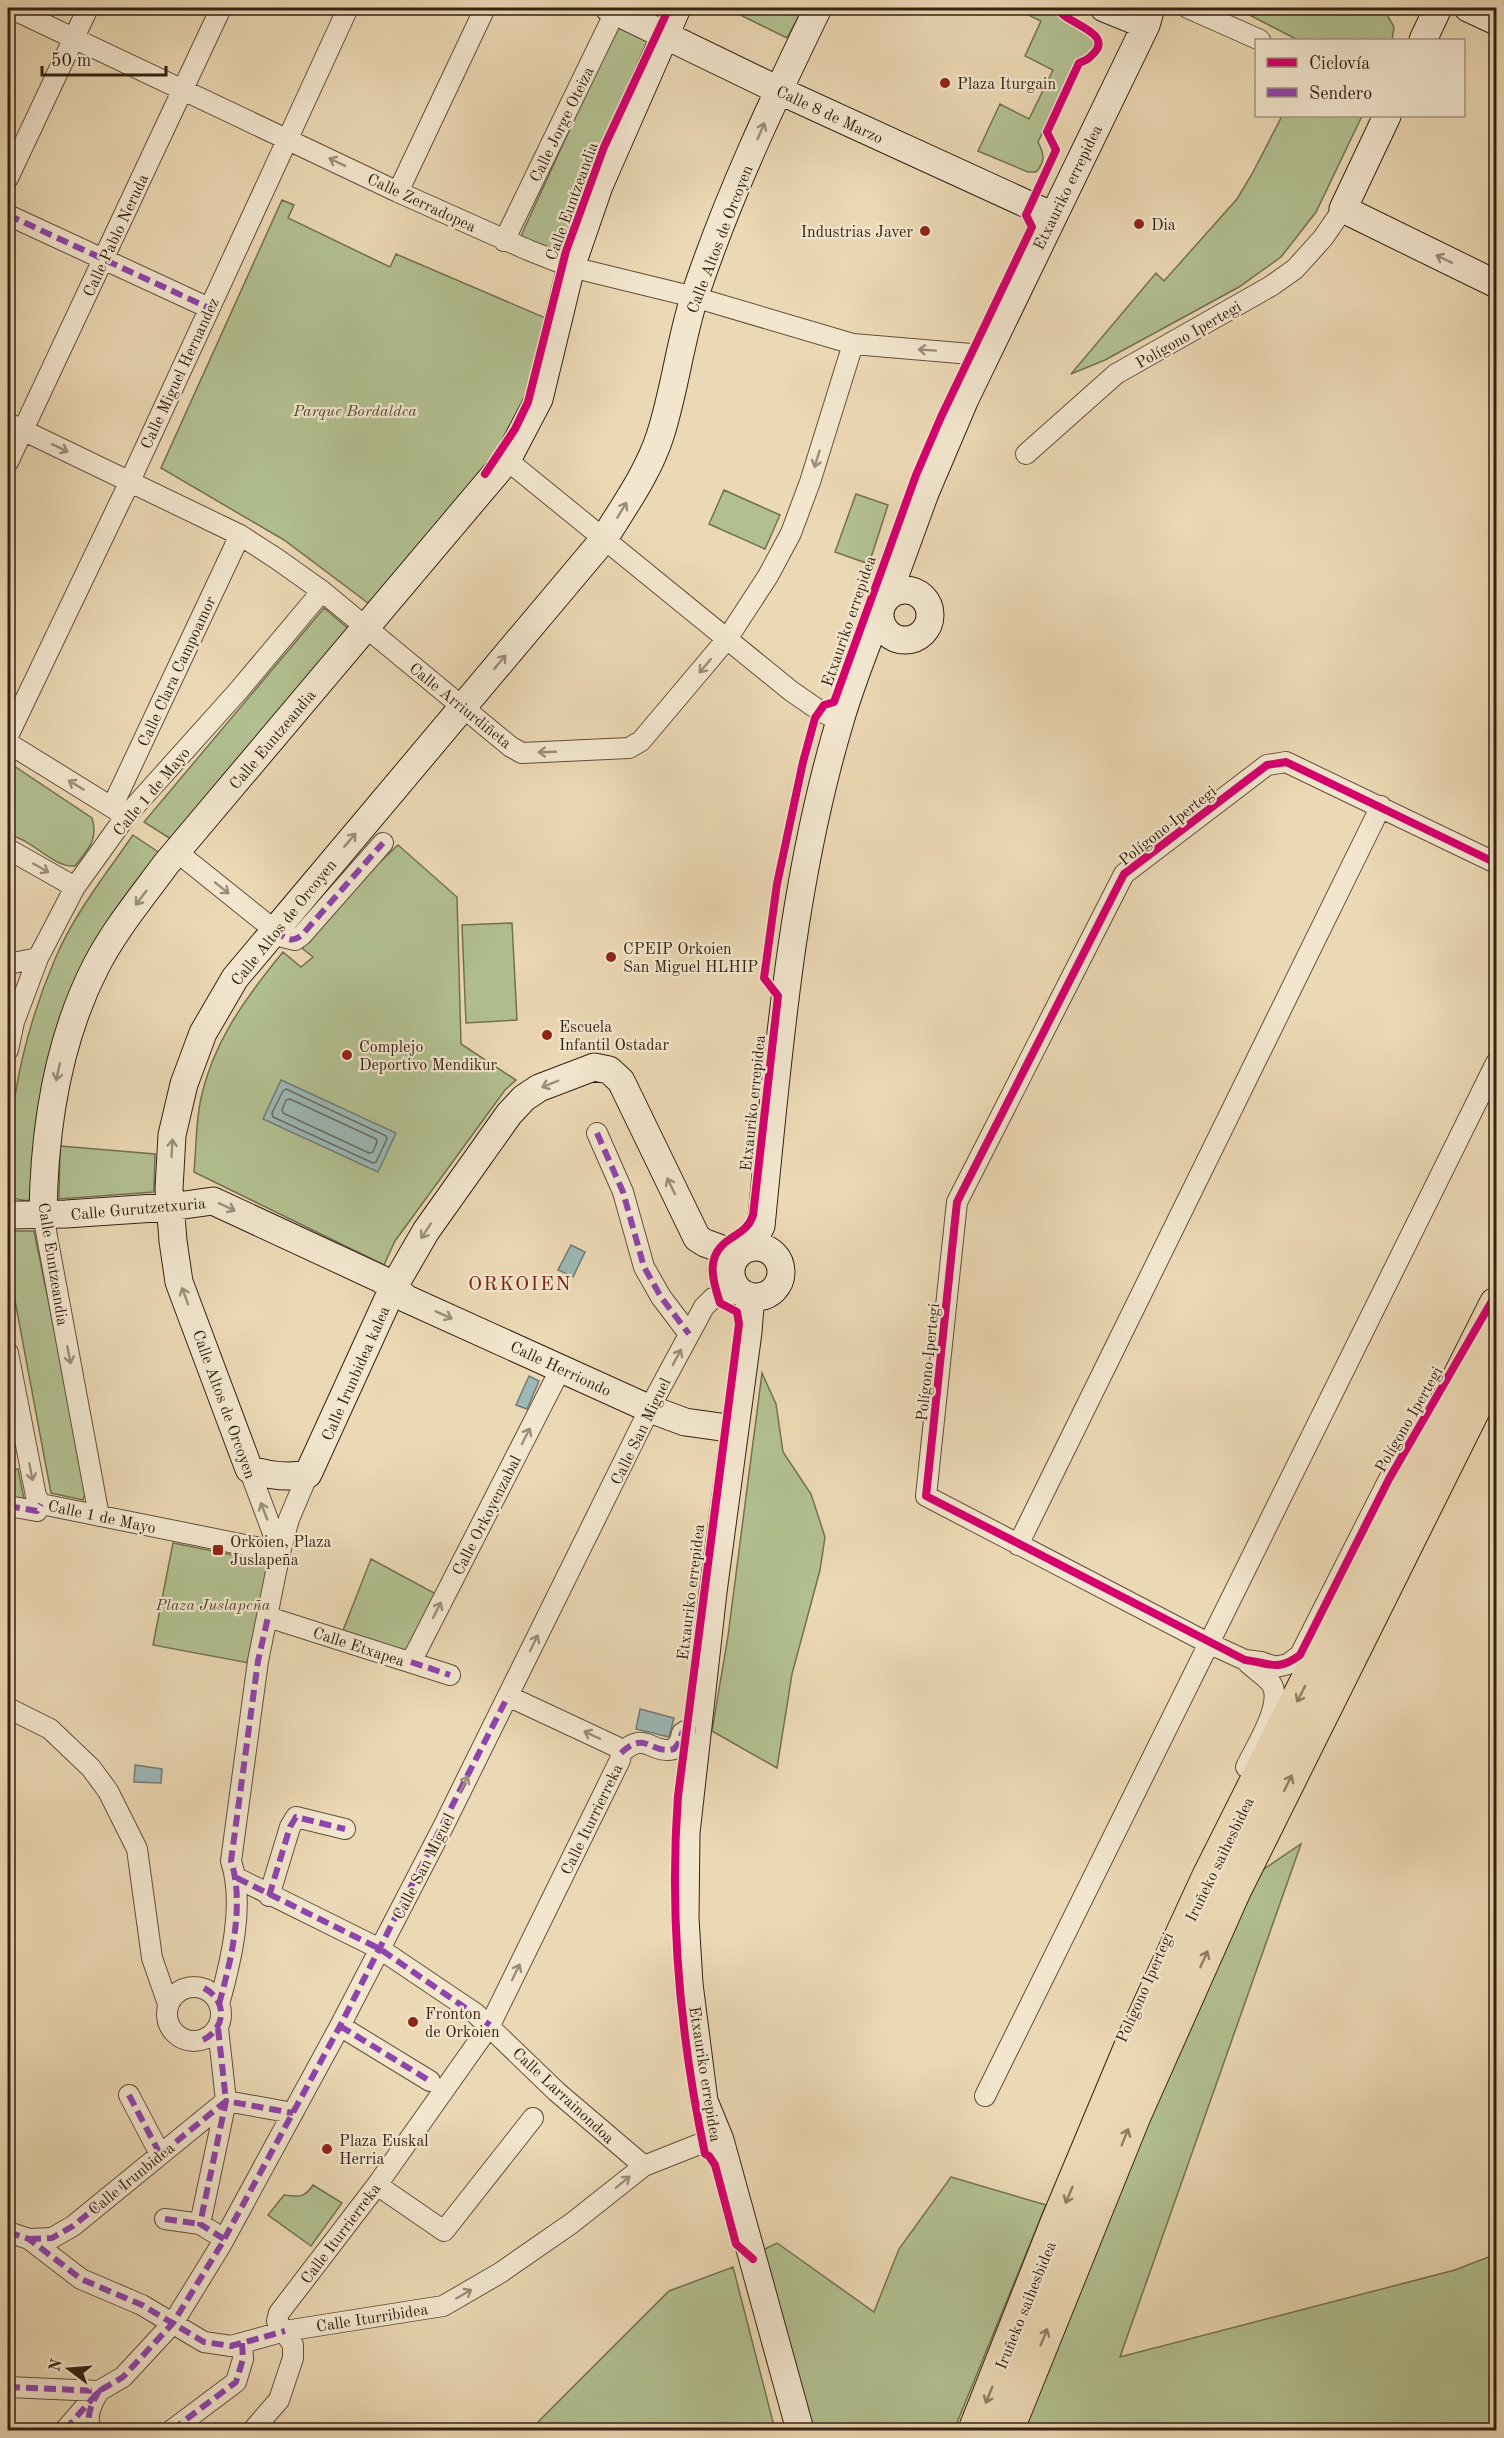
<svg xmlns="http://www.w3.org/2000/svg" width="1504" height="2438" viewBox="0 0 1504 2438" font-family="'Old Standard TT',serif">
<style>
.green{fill:#b2c091;stroke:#737052;stroke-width:1.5}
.water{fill:#9cb8b7;stroke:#727c75;stroke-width:1.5}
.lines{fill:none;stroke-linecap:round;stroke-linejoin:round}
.shore{stroke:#686c64;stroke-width:1.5}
.street-casing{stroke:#624f3a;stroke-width:22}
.secondary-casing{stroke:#342112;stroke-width:29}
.highway-casing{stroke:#342112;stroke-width:35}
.street{stroke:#f2e6ce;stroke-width:20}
.secondary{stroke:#f2e6ce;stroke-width:27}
.highway{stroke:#ebd8b4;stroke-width:33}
.quiet{stroke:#8e44ad;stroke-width:6;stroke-dasharray:12 6;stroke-linecap:butt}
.cycleway-casing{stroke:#f2e6ce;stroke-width:11}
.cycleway{stroke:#d6006c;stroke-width:8}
.oneway{stroke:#9c8d79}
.oneway2{stroke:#907c63}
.poi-dot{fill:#8f2418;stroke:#f2e6ce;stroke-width:2}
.labels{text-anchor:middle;stroke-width:4.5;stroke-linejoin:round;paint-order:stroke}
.poi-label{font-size:16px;fill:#342112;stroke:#f2e6ce;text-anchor:start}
.street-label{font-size:16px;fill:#342112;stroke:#f2e6ce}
.park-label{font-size:16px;font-style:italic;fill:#544932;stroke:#f2e6ce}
.quarter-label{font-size:20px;letter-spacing:1.5px;fill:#7a1f14;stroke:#f2e6ce}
</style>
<rect width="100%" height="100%" fill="#ebd8b4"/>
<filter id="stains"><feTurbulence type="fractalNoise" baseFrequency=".00333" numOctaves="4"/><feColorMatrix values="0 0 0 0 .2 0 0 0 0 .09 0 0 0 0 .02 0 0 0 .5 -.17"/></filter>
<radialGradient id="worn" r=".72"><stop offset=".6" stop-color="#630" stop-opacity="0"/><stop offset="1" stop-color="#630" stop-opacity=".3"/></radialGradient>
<path class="green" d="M726 8H803L787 38Z
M1014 8H1054L1058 16 1095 35 1094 49 1087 57 1078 58 1038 142C1044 154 1046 161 1036 172H1028L978 151 1000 104 1029 119 1053 70 1025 56 1041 21Z
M1236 8H1383L1394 27 1392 40H1298Z
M620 26 655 41 562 254 520 238 613 35Z
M1282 116H1362L1316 212 1281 257 1239 287 1105 360 1071 374 1156 273 1164 281 1237 199 1252 174Z
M282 200 294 205 288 218 390 267 396 254 557 323 539 399 380 612 284 540 161 468Z
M724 490 780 515 765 549 709 524Z
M856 494 888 505 869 564 835 552Z
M324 608 350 630 174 841 144 822Z
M8 762 92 818C99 840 87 850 75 866 53 868 31 838 8 835Z
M133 835 161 854 108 931 36 1200C24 1201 14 1202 8 1190 7 1111 24 1032 55 959 74 914 106 874 133 835Z
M398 845 457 897 461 1044 516 1080 505 1090 395 1241 384 1265 194 1172C196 1149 196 1125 200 1103 212 1043 246 997 283 952L301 967 313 957 303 949 304 942 376 857 381 861Z
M512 923 517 1020 466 1023 462 925Z
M60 1146 155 1154 154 1192 59 1199Z
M8 1231H34L87 1489 83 1500 51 1493 8 1263Z
M762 1373 776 1404 783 1452 811 1494 825 1537 820 1570 792 1674 777 1768 712 1731 728 1636Z
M18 1469 26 1509 8 1505V1471Z
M173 1543 274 1563 254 1664 153 1645Z
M371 1559 436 1594 408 1649 400 1651 342 1633Z
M1301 1844 1120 2357 1455 2270 1496 2254V2430H1020L1104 2222 1261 1871Z
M951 2177 1046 2205 954 2430H811L763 2250 777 2243 874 2312 899 2249Z
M313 2185 342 2203 311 2246 268 2215 284 2195C298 2197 305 2198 313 2185Z
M733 2267 775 2430H530L669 2291Z"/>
<path class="water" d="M281 1080 396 1133 378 1172 263 1119Z
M571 1245 585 1252 573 1277 558 1270Z
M529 1376 539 1381 527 1409 516 1405Z
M640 1709 674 1718 669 1737 636 1729Z
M135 1765 162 1769 161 1783 134 1782Z"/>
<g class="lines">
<path class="shore" d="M286 1089 386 1136 387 1139 376 1162 373 1163 273 1117 272 1113 283 1091Z
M290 1099 376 1139 377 1142 373 1152 369 1153 283 1113 282 1110 286 1100Z"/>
<g class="street-casing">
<path id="street" d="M10 8 398 192 528 250 571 267 694 297 853 344
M1188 8 1260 40
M8 178 88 8
M398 192 485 8
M8 215 209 308
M504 241 617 8
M8 423 240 535 277 559 322 591 511 747 522 753 629 748 641 741 727 639 768 576 791 533 810 482 853 344 971 354 984 361
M1026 454 1116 374 1271 286 1295 269 1323 238 1343 209
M507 460 791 691 820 711 840 721
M8 462 221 8
M8 736 130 481 348 8
M8 743 121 813
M112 807 240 535
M8 849 75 887
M177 852 283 937 295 940 302 935 383 843
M8 964 38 958
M8 1050 14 1022 38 958 75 887 126 816 239 690 322 591
M597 1133 623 1192 644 1267 661 1297 689 1334
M43 1215 99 1516
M8 1353 36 1496 41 1504 280 1552
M1408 1447 1389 1479 1300 1655 1288 1664 1276 1667 1261 1662 1245 1660 1208 1643 926 1496 957 1202 1124 874 1267 765 1286 762 1496 863
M249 1469 280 1552
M8 1506 37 1511 41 1504
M1018 1545 1381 806
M268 1617 450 1675
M1245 1660C1252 1668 1268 1678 1272 1685 1283 1705 1255 1748 1246 1767
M411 1662 561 1368
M8 1708 50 1729 91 1768 108 1791 137 1849 152 1958 168 2004
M621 1753C647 1729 649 1755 674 1749L680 1741 682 1733 687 1730H696
M237 1878 380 1949 475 2013 557 2092 644 2166
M269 1896 290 1827 296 1817 345 1829
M167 2014a27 27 0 1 1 54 0a27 27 0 1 1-54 0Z
M219 2004C231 1961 245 1904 231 1861L258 1661 280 1552 289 1519 308 1474
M340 2026 430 2081
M129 2095 160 2154
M985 2096 1496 1063
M377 2185 444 2231 533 2118
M165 2219 200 2224
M8 2232 29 2239 81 2279 142 2305 204 2342 231 2346 285 2331 443 2306 500 2273 572 2223 644 2166 702 2143 720 2140
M29 2239 52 2238 73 2226 226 2101 218 2028
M224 2239 200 2224 226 2101 293 2113
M8 2387 99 2391C92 2403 85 2416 91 2430
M65 2430 99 2391 123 2377 173 2323 221 2245 340 2026 443 1827 656 1396 704 1307 713 1298 742 1292
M172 2430 236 2382 243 2359 242 2343
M253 2430 279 2400 293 2358V2345L277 2321 279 2313 377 2185 490 2025 620 1760 621 1753 617 1747 508 1696"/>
</g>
<g class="secondary-casing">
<path id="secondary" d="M609 8 778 90 1053 216
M1104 8 1146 25
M1468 8 1496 21
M1423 40 1438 8
M1387 116 1343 209 1496 284
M880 615a25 25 0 1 1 50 0a25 25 0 1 1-50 0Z
M887 597 925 493 965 399 1146 25 1151 8
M8 1215 66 1214 170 1207 213 1201 381 1279 407 1299 650 1409 685 1422 735 1429
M43 1215C44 1130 57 1042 96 966 115 929 142 897 166 864L507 460 539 399 571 267 599 186 677 8
M731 1272a25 25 0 1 1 50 0a25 25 0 1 1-50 0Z
M750 1248 761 1226C778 1057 791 884 840 721 851 683 866 646 880 610
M738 1255 705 1243 697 1238 621 1081 609 1070 594 1067 539 1088 524 1098 509 1114 426 1231 393 1288 308 1474C287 1478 269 1476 249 1469L179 1282 173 1241 169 1189 172 1135 184 1084 203 1033 235 978 604 539C624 506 648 473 660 436 675 390 680 341 695 295 728 196 773 101 818 8
M747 1295 750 1306 748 1332 713 1592 686 1833 685 1918 689 1984 704 2101 720 2140 800 2430"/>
</g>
<g class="highway-casing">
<path id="highway" d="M975 2430 1057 2223 1134 2039 1208 1878 1496 1304
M1007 2430 1134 2116 1234 1891 1496 1364"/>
</g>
<use href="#street" class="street"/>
<use href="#secondary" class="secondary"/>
<use href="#highway" class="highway"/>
<path class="quiet" d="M8 215 209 308
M274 930C285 938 291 944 302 935L383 843
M597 1133 623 1192 644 1267 661 1297 689 1334
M8 1506 37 1511 41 1504
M411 1662 450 1675
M621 1753C647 1729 649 1755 674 1749L680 1741 682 1733 687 1730H696
M237 1878 380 1949 490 2025
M269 1896 290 1827 296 1817 345 1829
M219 2004C231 1961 245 1904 231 1861L258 1661 268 1617
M340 2026 430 2081
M203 2040C226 2028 228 2001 204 1988
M129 2095 160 2154
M165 2219 200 2224
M8 2232 29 2239 81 2279 142 2305 204 2342 231 2346 285 2331
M29 2239 52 2238 73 2226 226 2101 218 2028
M224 2239 200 2224 226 2101 293 2113
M8 2387 99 2391C92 2403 85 2416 91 2430
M65 2430 99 2391 123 2377 173 2323 221 2245 340 2026 508 1696
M172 2430 236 2382 243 2359 242 2343"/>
<g class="cycleway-casing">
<path id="cycleway" d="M485 474 515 429 528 402 566 251 604 147 669 8
M1496 863 1286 762 1267 765 1124 874 957 1202 926 1496 1245 1660C1271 1663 1277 1672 1300 1655L1389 1479 1496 1294
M753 2259 736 2244 715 2165 709 2156 705 2154C680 2036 669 1917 678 1796L739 1324 737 1312 720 1303C712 1279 705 1255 730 1239 740 1232 749 1228 753 1215L778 996 764 978 777 884 803 762 815 718 824 705 834 702 916 475 941 417 1032 227 1026 215 1056 150 1047 132 1079 63C1083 61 1088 60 1091 56 1119 32 1061 23 1058 8"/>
</g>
<use href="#cycleway" class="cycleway"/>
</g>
<defs><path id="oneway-shaft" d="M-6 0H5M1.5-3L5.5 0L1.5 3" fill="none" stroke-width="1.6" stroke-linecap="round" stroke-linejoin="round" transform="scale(1.5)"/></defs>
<g class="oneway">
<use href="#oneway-shaft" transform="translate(761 131) rotate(-67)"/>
<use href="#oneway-shaft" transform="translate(337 162) rotate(-154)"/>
<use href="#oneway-shaft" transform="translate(1444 259) rotate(-154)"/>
<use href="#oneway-shaft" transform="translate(927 350) rotate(-176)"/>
<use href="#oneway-shaft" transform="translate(60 448) rotate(25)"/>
<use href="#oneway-shaft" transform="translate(817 459) rotate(107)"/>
<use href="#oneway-shaft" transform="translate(622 510) rotate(-59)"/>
<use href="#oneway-shaft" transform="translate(500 662) rotate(-50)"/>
<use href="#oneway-shaft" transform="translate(705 666) rotate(130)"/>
<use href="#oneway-shaft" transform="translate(547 752) rotate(178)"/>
<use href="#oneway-shaft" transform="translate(76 785) rotate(-149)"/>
<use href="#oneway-shaft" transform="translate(350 840) rotate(-50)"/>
<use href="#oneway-shaft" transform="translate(41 868) rotate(30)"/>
<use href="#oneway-shaft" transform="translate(222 888) rotate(39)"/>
<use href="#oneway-shaft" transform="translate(141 898) rotate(127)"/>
<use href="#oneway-shaft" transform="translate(58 1072) rotate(102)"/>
<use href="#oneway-shaft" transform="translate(550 1084) rotate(158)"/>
<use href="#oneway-shaft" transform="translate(172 1148) rotate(-87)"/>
<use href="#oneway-shaft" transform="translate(671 1186) rotate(-116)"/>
<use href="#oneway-shaft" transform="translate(227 1207) rotate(25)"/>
<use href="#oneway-shaft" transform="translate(426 1231) rotate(123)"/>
<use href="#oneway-shaft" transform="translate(185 1296) rotate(-110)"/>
<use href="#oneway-shaft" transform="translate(444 1315) rotate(24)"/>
<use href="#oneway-shaft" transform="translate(69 1355) rotate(79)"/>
<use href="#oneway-shaft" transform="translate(677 1357) rotate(-62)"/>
<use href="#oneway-shaft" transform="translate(526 1436) rotate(-63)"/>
<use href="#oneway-shaft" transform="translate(31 1472) rotate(79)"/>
<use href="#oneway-shaft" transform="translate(264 1511) rotate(-111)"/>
<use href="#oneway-shaft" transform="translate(437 1610) rotate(-63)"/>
<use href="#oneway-shaft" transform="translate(534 1643) rotate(-64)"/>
<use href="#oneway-shaft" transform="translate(592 1735) rotate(-155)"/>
<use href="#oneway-shaft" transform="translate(464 1784) rotate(-63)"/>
<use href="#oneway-shaft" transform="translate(516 1972) rotate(-64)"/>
<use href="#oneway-shaft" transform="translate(623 2182) rotate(-39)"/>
<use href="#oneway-shaft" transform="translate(464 2294) rotate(-30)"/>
</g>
<g class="oneway2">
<use href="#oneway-shaft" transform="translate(1301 1694) rotate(117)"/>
<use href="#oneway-shaft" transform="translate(1288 1783) rotate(-64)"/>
<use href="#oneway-shaft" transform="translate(1204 1959) rotate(-66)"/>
<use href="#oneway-shaft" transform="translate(1125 2137) rotate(-68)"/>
<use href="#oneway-shaft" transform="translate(1069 2195) rotate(113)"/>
<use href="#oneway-shaft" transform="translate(1044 2337) rotate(-68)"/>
<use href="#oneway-shaft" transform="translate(989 2395) rotate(112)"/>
</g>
<g class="poi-dot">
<circle cx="945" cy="83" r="6"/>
<circle cx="1139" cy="224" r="6"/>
<circle cx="925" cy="231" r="6"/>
<circle cx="611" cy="957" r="6"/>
<circle cx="547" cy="1035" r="6"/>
<circle cx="347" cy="1055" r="6"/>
<rect x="212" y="1544" width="12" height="12" rx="3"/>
<circle cx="413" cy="2022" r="6"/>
<circle cx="327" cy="2149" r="6"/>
</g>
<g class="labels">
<g class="poi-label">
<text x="957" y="89">Plaza Iturgain</text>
<text x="1151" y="230">Dia</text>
<text x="913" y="237" text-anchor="end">Industrias Javer</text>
<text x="623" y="954">CPEIP Orkoien<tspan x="623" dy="18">San Miguel HLHIP</tspan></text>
<text x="559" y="1032">Escuela<tspan x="559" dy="18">Infantil Ostadar</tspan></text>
<text x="359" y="1052">Complejo<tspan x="359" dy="18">Deportivo Mendikur</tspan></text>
<text x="230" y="1547">Orkoien, Plaza<tspan x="230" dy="18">Juslapeña</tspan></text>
<text x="425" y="2019">Fronton<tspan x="425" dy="18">de Orkoien</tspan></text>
<text x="339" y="2146">Plaza Euskal<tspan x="339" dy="18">Herria</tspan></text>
</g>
<g class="street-label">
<text transform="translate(830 114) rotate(25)" y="6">Calle 8 de Marzo</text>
<text transform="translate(561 124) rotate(-64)" y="6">Calle Jorge Oteiza</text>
<text transform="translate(1067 187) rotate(-64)" y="6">Etxauriko errepidea</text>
<text transform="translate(571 201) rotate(-70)" y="6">Calle Euntzeandia</text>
<text transform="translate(422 202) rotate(25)" y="6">Calle Zerradopea</text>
<text transform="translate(115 235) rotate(-65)" y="6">Calle Pablo Neruda</text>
<text transform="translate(719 239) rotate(-69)" y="6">Calle Altos de Orcoyen</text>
<text transform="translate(1188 334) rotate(-30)" y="6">Polígono Ipertegi</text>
<text transform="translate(179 373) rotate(-65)" y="6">Calle Miguel Hernandez</text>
<text transform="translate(848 621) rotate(-71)" y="6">Etxauriko errepidea</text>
<text transform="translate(176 671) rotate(-65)" y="6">Calle Clara Campoamor</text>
<text transform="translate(461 705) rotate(39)" y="6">Calle Arriurdiñeta</text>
<text transform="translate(272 739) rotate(-50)" y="6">Calle Euntzeandia</text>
<text transform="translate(151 791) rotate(-50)" y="6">Calle 1 de Mayo</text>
<text transform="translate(1167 825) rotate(-38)" y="6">Polígono Ipertegi</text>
<text transform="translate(283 922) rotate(-51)" y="6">Calle Altos de Orcoyen</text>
<text transform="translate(752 1103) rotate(-84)" y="6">Etxauriko errepidea</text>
<text transform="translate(138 1208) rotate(-5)" y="6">Calle Gurutzetxuria</text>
<text transform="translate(54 1264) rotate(81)" y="6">Calle Euntzeandia</text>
<text transform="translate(927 1362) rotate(-84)" y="6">Polígono Ipertegi</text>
<text transform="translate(561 1368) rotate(25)" y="6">Calle Herriondo</text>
<text transform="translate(355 1373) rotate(-66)" y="6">Calle Irunbidea kalea</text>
<text transform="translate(225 1404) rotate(70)" y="6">Calle Altos de Orcoyen</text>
<text transform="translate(1408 1419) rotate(-60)" y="6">Polígono Ipertegi</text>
<text transform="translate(640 1431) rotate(-64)" y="6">Calle San Miguel</text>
<text transform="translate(486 1515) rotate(-63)" y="6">Calle Orkoyenzabal</text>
<text transform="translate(102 1516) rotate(12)" y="6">Calle 1 de Mayo</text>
<text transform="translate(690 1592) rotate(-83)" y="6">Etxauriko errepidea</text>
<text transform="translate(359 1646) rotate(18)" y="6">Calle Etxapea</text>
<text transform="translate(591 1819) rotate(-64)" y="6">Calle Iturrierreka</text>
<text transform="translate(1219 1859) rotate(-64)" y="6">Iruñeko saihesbidea</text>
<text transform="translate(423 1866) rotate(-63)" y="6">Calle San Miguel</text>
<text transform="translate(1144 1987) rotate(-66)" y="6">Polígono Ipertegi</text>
<text transform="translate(706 2074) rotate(81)" y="6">Etxauriko errepidea</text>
<text transform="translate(564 2095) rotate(43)" y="6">Calle Larrainondoa</text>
<text transform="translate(131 2178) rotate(-39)" y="6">Calle Irunbidea</text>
<text transform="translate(340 2233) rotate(-53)" y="6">Calle Iturrierreka</text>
<text transform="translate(1025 2305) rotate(-68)" y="6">Iruñeko saihesbidea</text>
<text transform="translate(372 2317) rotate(-9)" y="6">Calle Iturribidea</text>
</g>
<g class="park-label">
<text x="355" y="416">Parque Bordaldea</text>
<text x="213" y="1610">Plaza Juslapeña</text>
</g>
<g class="quarter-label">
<text x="520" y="1290">ORKOIEN</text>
</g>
</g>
<rect width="1504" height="2438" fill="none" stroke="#ebd8b4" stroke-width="30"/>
<rect x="9" y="9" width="1486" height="2420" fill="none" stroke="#342112" stroke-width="3"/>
<rect x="15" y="15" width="1474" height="2408" fill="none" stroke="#342112" stroke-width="1.5"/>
<rect x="1255" y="39" width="210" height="78" fill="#f2e6ce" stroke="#a69783" stroke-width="1.5"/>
<rect x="1267" y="58" width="30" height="9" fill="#d6006c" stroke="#a69783" stroke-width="1.5"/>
<text x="1309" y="69" font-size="18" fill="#342112">Ciclovía</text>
<rect x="1267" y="88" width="30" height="9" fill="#8e44ad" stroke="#a69783" stroke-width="1.5"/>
<text x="1309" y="99" font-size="18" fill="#342112">Sendero</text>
<g transform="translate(69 2369) rotate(286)" stroke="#f2e6ce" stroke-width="4.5" paint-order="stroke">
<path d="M0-4.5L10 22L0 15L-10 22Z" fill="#342112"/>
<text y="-9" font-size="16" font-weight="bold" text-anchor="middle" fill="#342112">N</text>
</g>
<path d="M42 66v9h124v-9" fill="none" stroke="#342112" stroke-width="3"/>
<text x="51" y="66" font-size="18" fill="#342112" stroke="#f2e6ce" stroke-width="4.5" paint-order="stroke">50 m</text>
<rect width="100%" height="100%" filter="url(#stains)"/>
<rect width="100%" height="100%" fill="url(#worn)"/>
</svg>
